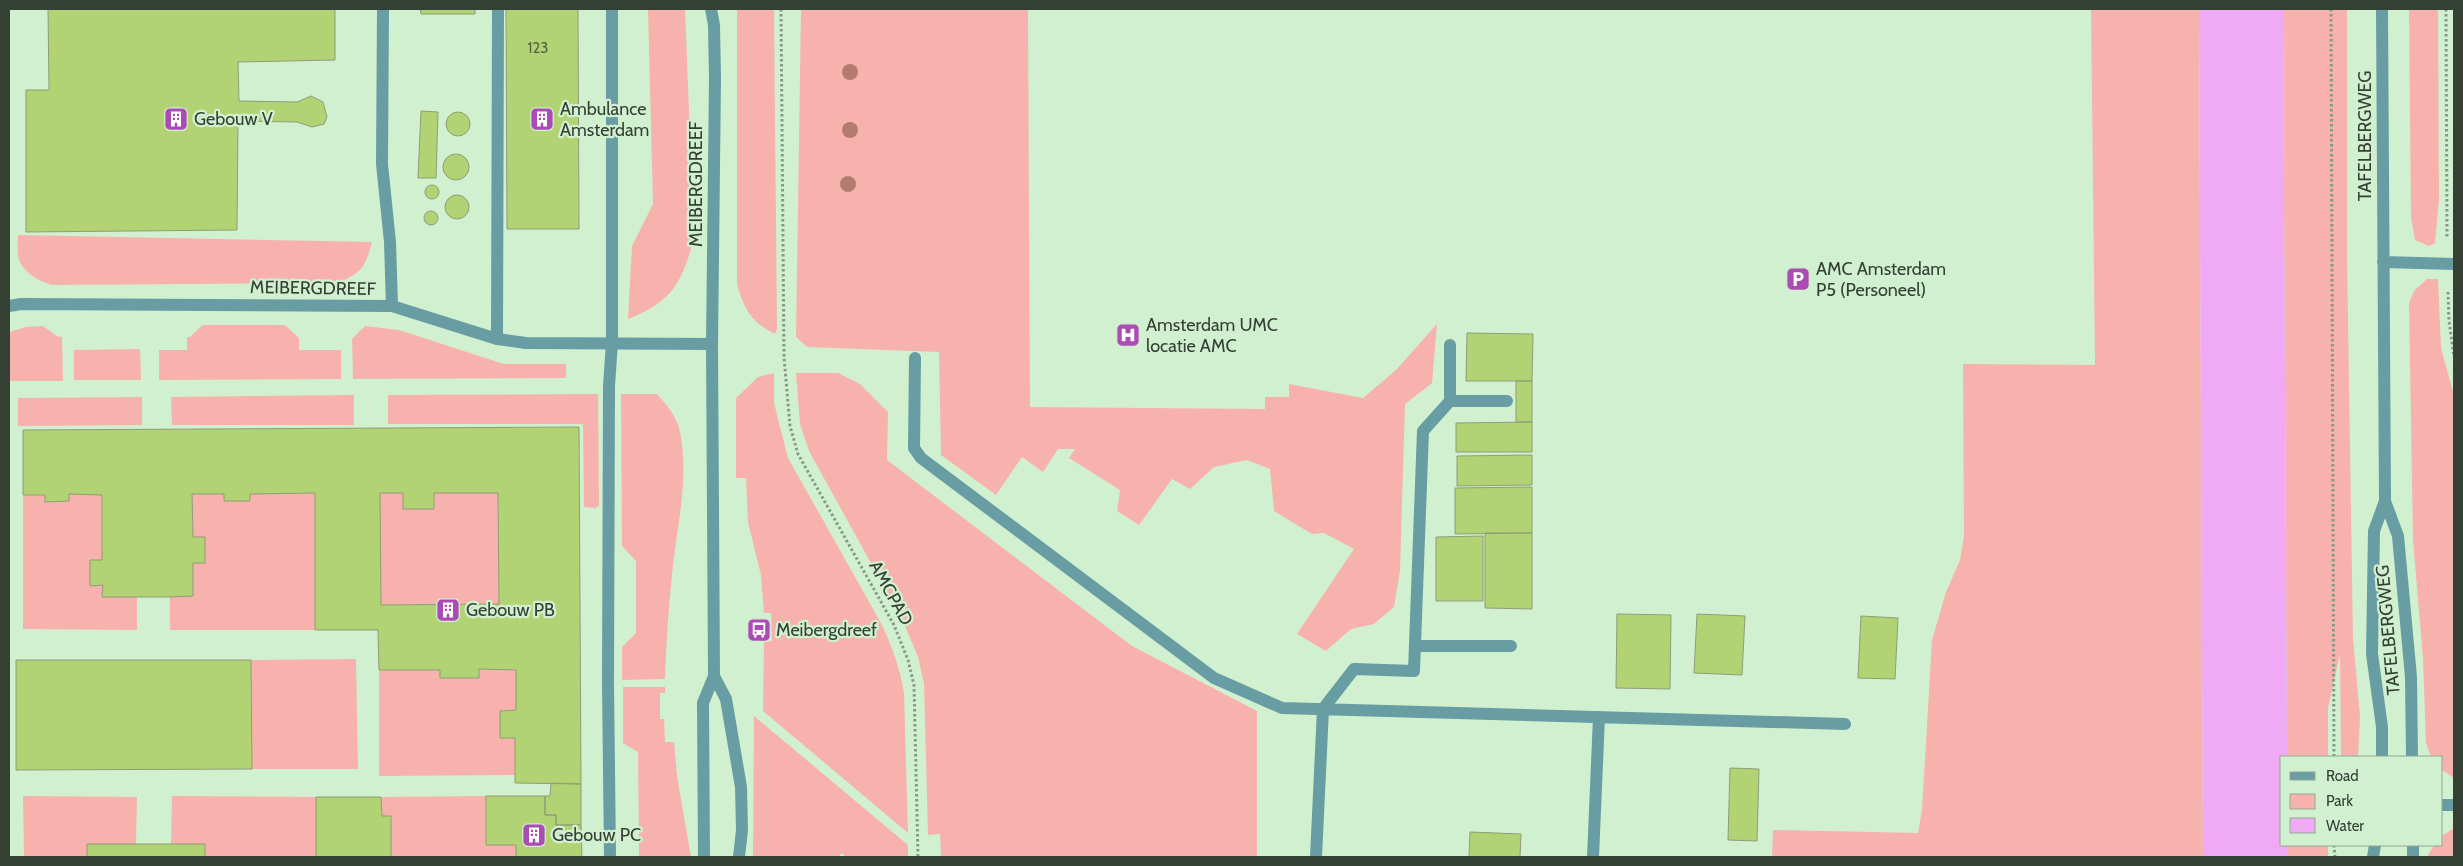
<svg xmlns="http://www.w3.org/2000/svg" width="2463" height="866" viewBox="0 0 2463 866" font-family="Cabin,sans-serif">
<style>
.green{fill:#f8b2ad}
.water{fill:#f0a9f4}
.building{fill:#b2d373;stroke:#8f9d78;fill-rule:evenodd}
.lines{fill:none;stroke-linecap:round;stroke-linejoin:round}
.path{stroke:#859a84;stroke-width:3;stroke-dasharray:2.5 2.5;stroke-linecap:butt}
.minor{stroke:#679da3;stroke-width:12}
.tree{fill:#b27c71}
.labels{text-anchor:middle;stroke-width:4.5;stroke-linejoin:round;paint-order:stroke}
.number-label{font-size:15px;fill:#546544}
.poi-label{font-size:18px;fill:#344034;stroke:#d1f0d0;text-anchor:start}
.street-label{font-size:18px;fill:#344034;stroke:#d1f0d0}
</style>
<rect width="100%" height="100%" fill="#d1f0d0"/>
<path class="green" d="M648 9H685L694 238C682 283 672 302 628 319L632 246 653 204Z
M737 9H774L777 329 775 334C751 322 745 310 737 285Z
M801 9H1028L1030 407 1265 409V397H1289V384L1363 398 1396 370 1437 324 1432 383 1405 404 1400 571 1394 607 1374 624 1351 629 1326 651 1297 634 1354 549 1324 533 1312 534 1274 511 1270 469 1247 460 1214 467 1190 489 1172 479 1139 525 1117 511 1120 490 1069 458 1075 449H1058L1043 472 1022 457 996 495 941 455 939 352 807 347 796 337Z
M2091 9H2199L2203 857H1772L1773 830 1918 833 1922 810 1932 640 1946 592 1960 560 1964 536 1963 364 2095 365Z
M2283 9H2347V256L2353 638 2360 717 2358 757H2341L2340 654 2328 708V757H2287Z
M2409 9H2438L2439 199 2435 243 2429 246 2415 240 2411 217Z
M18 235 372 242C365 268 362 272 338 283L52 285C38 281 20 271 18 255 17 248 18 241 18 235Z
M2427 279H2438L2441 348 2454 395V778L2442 770V757H2431L2426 743 2423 659 2413 540 2409 303 2414 291Z
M202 325H285L299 338V350H341V379L159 380V350H187V337H190Z
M43 326 57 336 62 337 63 381H9V332L26 327Z
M365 326 399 330 504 364H566V378L353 379 352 339Z
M140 349 141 380H74V350Z
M774 373V403L788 458 881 623C892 646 900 668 904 693L908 833 763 711 764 642 772 641 771 613H764L761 575 748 522 746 478H736V398L758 377Z
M796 373H838L860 384 888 412 887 460 1132 646 1257 711V857H941L940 834 928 835 924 683 918 657 903 621 809 451 800 424Z
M598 394 599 505 596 508 584 507 583 424H388V395Z
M621 394H657C667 405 677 417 680 432 689 475 678 522 673 565 669 603 666 641 665 679L622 680V647L636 633V561L622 546Z
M354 395V425H172L171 397Z
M142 397V425L18 426V398Z
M315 493V630H170V597L193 596V563H205V537H193L192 494Z
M380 493H403V509H434V493H498L499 604 381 605Z
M69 494 102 495V560H90V586L103 585V597H137V630L23 629V495H45V502L69 501Z
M356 659 358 769H252L251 660Z
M479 669 516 670V710L500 711V738H515V775L379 776V670H440V678H479Z
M623 687H665V693H660V719H664L665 742H674L677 776 691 857H639L638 752 623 743Z
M754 716 908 845V857H844V854H840V857H753Z
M23 796 137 797 136 844H87V857H24Z
M172 796 316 797V857H205V844H171Z
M486 796V845H516V857H391V817L382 816 381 797Z
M2454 828V857H2427L2434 845H2442V836Z
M2287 845H2328V857H2287Z"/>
<path class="water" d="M2199 9H2283L2287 757H2282V845H2287V857H2203Z"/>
<path class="building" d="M48 9H335V60L238 62 239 101 297 102 311 96 323 102 327 117 324 124 312 127 297 122 238 121 237 230 26 232V90H49Z
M420 9H475V14H421Z
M506 9H578L579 229H507Z
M421 111 438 112 436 178H418Z
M446 124a12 12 0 1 1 24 0a12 12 0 1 1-24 0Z
M443 167a13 13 0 1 1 26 0a13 13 0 1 1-26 0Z
M425 192a7 7 0 1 1 14 0a7 7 0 1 1-14 0Z
M445 207a12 12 0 1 1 24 0a12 12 0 1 1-24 0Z
M424 218a7 7 0 1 1 14 0a7 7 0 1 1-14 0Z
M1467 333 1533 334 1532 381H1466Z
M1516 381H1532V422H1516Z
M1532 422V452H1456V423Z
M579 427 581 784 515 783V738H500V711L516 710V670L479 669V678H440V670H379L378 630H315V493L250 494V501H224V494H192L193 537H205V563H193V596L170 597H102L103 585 90 586V560H102V495L69 494V501L45 502V495H23V430ZM380 493H403V509H434V493H498L499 604 381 605Z
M1532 455V485L1457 486V456Z
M1532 487V533L1455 534V488Z
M1485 533H1532V609L1485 608Z
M1483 536V601H1436V537Z
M1617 614 1671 615 1670 689 1616 688Z
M1697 614 1745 616 1742 675 1694 673Z
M1861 616 1898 618 1895 679 1858 678Z
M16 660H251L252 769 16 770Z
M1730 768 1759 769 1757 841 1728 840Z
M551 783 581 784V825H556V815H545V796H550Z
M486 796H545V815H556V825H581L582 857H516V845H486Z
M316 797H381L382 816H391V857H316Z
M1470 832 1521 834 1520 857H1469Z
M87 844H205V857H87Z"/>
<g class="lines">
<path class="path" d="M781 9 784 357 790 426 798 454 894 625 908 660 914 685 918 857
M2331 9 2334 757
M2446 9 2447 238
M2448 292 2449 321 2454 357
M2334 845 2335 857"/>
<path class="minor" d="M383 9 382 164 390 242 392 306
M2382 9 2385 501 2398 536 2411 677 2412 757
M2383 262 2454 264
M9 306 21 304 392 306 497 339 526 343 712 344
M497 339 498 9
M1450 345V401H1507
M915 358 914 448 921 458 1214 678 1282 708 1845 724
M1415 646H1511
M714 676 726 699 741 787 742 830 739 857
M2382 757V727L2372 654 2374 531 2385 501
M2442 805H2454
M2413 845V857
M610 857 608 683 609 386 612 342V9
M704 857 703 703 714 676 712 344 715 78 714 25 711 9
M1316 857 1323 709 1354 669 1414 671 1423 431 1450 401
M1593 857 1599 717
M2373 857 2375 845"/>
</g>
<g class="tree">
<circle cx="850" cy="72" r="8"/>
<circle cx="850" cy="130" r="8"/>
<circle cx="848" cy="184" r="8"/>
</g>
<defs>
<g id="building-square" transform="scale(1.25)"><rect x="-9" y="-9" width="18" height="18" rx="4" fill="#ab4bb4" stroke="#d1f0d0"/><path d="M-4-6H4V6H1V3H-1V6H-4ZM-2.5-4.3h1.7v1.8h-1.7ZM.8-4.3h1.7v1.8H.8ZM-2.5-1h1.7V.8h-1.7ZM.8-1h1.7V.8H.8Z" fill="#fff"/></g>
<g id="parking-square" transform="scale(1.25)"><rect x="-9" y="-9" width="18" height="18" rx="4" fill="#ab4bb4" stroke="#d1f0d0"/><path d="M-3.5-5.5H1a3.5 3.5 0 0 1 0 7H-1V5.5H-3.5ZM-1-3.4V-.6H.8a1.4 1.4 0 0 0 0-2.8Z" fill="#fff"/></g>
<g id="hospital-square" transform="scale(1.25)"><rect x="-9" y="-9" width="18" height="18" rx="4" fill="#ab4bb4" stroke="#d1f0d0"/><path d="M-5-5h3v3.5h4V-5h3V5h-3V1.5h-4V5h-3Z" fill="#fff"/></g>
<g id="bus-square" transform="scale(1.25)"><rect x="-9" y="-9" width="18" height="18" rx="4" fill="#ab4bb4" stroke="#d1f0d0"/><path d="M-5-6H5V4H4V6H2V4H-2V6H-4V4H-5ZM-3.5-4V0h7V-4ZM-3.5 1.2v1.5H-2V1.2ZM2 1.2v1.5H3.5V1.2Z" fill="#fff"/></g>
</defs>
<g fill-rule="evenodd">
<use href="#building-square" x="176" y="119"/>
<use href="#building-square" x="542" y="119"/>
<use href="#parking-square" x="1798" y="279"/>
<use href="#hospital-square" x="1128" y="335"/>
<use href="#building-square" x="448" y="610"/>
<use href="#bus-square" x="759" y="630"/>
<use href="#building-square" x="534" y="835"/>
</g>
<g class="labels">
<g class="number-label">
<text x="538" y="53">123</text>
</g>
<g class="poi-label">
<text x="560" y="115">Ambulance<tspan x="560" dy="21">Amsterdam</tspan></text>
<text x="194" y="125">Gebouw V</text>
<text x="1816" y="275">AMC Amsterdam<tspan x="1816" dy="21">P5 (Personeel)</tspan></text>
<text x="1146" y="331">Amsterdam UMC<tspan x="1146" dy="21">locatie AMC</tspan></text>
<text x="466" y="616">Gebouw PB</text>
<text x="776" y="636">Meibergdreef</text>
<text x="552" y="841">Gebouw PC</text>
</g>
<g class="street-label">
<text transform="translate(2365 136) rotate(-90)" y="6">TAFELBERGWEG</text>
<text transform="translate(696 184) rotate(-90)" y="6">MEIBERGDREEF</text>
<text transform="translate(313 288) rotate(1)" y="6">MEIBERGDREEF</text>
<text transform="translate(891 593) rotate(61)" y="6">AMCPAD</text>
<text transform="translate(2388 630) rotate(-95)" y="6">TAFELBERGWEG</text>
</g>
</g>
<rect width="2463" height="866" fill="none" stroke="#344034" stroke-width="20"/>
<rect x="2280" y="756" width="162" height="90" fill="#d1f0d0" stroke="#92aa92"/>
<rect x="2290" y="772" width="25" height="8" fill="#679da3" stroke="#92aa92"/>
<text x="2326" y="781" font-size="15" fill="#344034">Road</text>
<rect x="2290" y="794" width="25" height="15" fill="#f8b2ad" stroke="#92aa92"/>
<text x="2326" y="806" font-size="15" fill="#344034">Park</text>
<rect x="2290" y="818" width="25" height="15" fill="#f0a9f4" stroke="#92aa92"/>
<text x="2326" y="831" font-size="15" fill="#344034">Water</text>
</svg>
